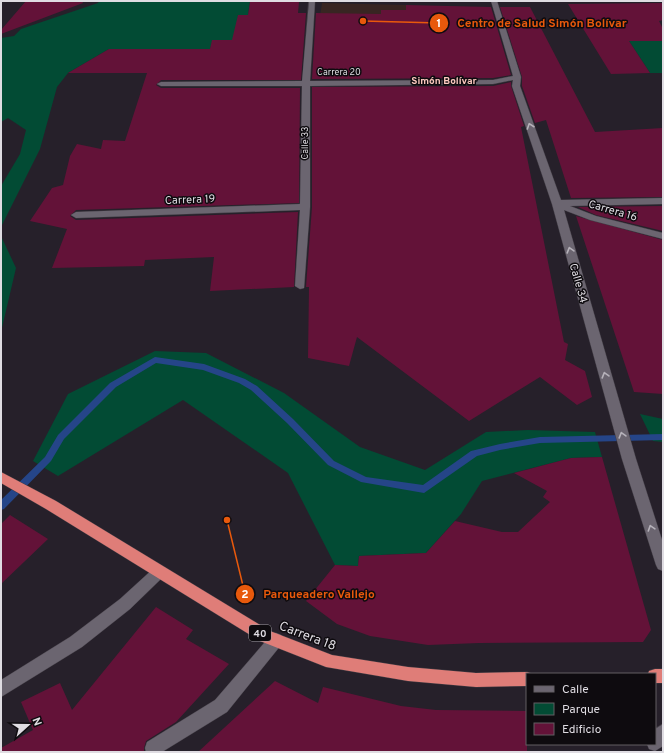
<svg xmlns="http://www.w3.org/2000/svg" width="664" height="753" viewBox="0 0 664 753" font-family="Overpass,sans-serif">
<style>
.medical{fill:#382522}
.green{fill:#024b34}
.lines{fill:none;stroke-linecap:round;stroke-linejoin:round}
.stream{fill:#254588;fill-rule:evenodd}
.building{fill:#631238}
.lane-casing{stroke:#413c44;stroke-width:1}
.street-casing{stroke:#413c44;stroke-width:1}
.highway-casing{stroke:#413c44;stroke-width:1}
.lane{fill:#6b6570;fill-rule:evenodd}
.street{fill:#6b6570;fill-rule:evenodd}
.highway{fill:#df7d78;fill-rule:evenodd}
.oneway{stroke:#b6b2ba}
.labels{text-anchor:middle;stroke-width:3;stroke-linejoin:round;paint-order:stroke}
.far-street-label{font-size:9px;fill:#dfdce2;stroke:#0e0b0f}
.far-neighbourhood-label{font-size:10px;font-weight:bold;fill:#fecbc1;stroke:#0e0b0f}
.shield{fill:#0e0b0f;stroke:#a09da3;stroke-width:1}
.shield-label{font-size:10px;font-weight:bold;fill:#dfdce2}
.street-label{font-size:11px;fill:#dfdce2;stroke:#0e0b0f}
.near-street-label{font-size:13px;fill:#dfdce2;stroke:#0e0b0f}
.leader{fill:none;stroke:#e8590c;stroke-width:1.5}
.callout-dot{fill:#e8590c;stroke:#0e0b0f;stroke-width:1.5}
.mark-label{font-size:12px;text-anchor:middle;font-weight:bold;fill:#fff}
.callout-label{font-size:12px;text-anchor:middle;font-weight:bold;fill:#e8590c;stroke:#0e0b0f;stroke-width:3;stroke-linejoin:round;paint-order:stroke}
</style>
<rect width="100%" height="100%" fill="#26202a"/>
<path class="medical" d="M322 3 406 5 407 26 320 16Z"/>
<path class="green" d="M99 1 250 2 248 15 233 40H213L210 49H109L68 73 57 87 40 149 1 227V186L20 154 26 130 8 118 1 122V38L14 36 21 29 98 3Z
M629 41H663V73H650Z
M1 236 16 268 1 332Z
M155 351 206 353 284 393 360 447 425 470 486 432 528 430 595 432 602 457 571 458 482 481 461 514 426 553 359 556 358 566 335 565 288 473 183 400 58 476 33 461 68 394Z
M640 414 663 419V442L653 441Z"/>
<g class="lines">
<path class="stream" d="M155 357 204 364 245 379 257 386 293 419 334 461 366 477 423 485 471 451 500 444 540 437 663 434V440L540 443 500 450 477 456 424 493 361 482 328 465 287 423 251 390 239 383 203 370 156 363 116 387 64 439 51 461 4 509 1 510V500L45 457 58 435 110 383Z"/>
</g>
<path class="building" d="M26 1H82L83 3 1 34V30Z
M250 2H299L298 13H306L301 80H161L156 85 161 88H300L299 203 76 210 70 216 76 220 298 212 294 287 210 291 214 257 145 260 144 266 52 268 67 229 30 221 52 188 63 185 70 156 77 144 101 149 103 140 125 141 147 73H68L109 49H210L212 40H232L238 15H248Z
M663 3V20L659 21 663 29V41H629L650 73 611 74 568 4Z
M406 5 491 7 511 75 493 78 312 79 316 13 381 14V10H406Z
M500 7H530L595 132 663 128V197L571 198 546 120 535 123 522 86V77Z
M511 82V86L524 126 521 127 564 342 568 344 565 360 585 371 592 397 577 405 540 377 469 421 357 337 349 366 308 358 309 287H306L312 207V87L493 86Z
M663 206V231L596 215 578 207Z
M576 216 663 240V394L634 392Z
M602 457 651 630 643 642 479 643 428 645 370 636 337 624 306 601 335 565 358 566 359 556 426 553 455 521 502 532H518L550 502 543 497 547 491 514 473 571 458Z
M10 515 48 539 1 584V524Z
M156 607 193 630 186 639 229 664 176 722 146 741 144 748V752H1V748L33 730 21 702 60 683 72 710Z
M275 681 318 703 323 687 401 706 436 710 527 711V752H198Z"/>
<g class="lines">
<g class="lane-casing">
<path id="lane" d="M159 566 164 568 166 572 164 576 130 609 82 647 1 697V680L70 637 120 599 154 568Z
M276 633 281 635 284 640 281 645 227 712 162 752H146L145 748 147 742 215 700 271 635Z"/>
</g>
<g class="street-casing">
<path id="street" d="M309 1H315L310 81 493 80 513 76 491 1H497L521 77 520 86 561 200 663 198V204L570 206 596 216 663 233V239L590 220 564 210 636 459 663 543V571L658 569 656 565 622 459 552 204 512 86 513 80 493 84 310 86V207L304 288 300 289 295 286 300 210 76 218 71 215 76 212 300 204 302 86H161L157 84 161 82 302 81Z
M663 724V746L655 751 649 749 647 744H655V729Z"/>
</g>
<g class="highway-casing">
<path id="highway" d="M1 472 56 501 270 631 332 655 408 667 476 673 527 672 533 674H527V686L476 687 408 681 326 667 260 641 46 509 1 483Z
M655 669H663V683H655V674H648L649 671Z"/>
</g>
<use href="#lane" class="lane"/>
<use href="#street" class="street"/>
<use href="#highway" class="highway"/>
</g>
<defs><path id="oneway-chevron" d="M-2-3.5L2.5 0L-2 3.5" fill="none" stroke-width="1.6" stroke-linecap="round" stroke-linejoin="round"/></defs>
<g class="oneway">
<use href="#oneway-chevron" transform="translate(530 126) rotate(-109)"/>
<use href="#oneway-chevron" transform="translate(570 250) rotate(-106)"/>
<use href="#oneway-chevron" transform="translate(605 375) rotate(-106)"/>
<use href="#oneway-chevron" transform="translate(622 435) rotate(-106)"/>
<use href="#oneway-chevron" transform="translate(651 528) rotate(-108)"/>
</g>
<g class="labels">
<g class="far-street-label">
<text x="339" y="75">Carrera 20</text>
<text transform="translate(305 143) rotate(-90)" y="3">Calle 33</text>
</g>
<g class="far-neighbourhood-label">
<text x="444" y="84">Simón Bolívar</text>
</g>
<rect class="shield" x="249" y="625" width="22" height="16" rx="3"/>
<g class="shield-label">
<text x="260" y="637">40</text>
</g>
<g class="street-label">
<text transform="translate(190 199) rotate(-2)" y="4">Carrera 19</text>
<text transform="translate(613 210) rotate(16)" y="4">Carrera 16</text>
<text transform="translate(579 283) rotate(74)" y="4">Calle 34</text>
</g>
<g class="near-street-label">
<text transform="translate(308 635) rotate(21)" y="5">Carrera 18</text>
</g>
</g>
<path class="leader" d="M363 21L439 23M227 520L245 594"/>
<g class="callout-dot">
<circle cx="363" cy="21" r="4"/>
<circle cx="227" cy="520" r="4"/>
<circle cx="439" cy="23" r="10"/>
<circle cx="245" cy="594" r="10"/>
</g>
<g class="mark-label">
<text x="439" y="27">1</text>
<text x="245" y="598">2</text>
</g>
<g class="callout-label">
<text x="542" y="27">Centro de Salud Simón Bolívar</text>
<text x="319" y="598">Parqueadero Vallejo</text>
</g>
<rect width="664" height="753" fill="none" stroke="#dfdce2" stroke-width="4"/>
<rect x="526" y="673" width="130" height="72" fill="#0e0b0f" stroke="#625f63"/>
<rect x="534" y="686" width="20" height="6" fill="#6b6570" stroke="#625f63"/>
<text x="562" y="693" font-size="12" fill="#dfdce2">Calle</text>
<rect x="534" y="703" width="20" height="12" fill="#024b34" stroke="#625f63"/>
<text x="562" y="713" font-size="12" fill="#dfdce2">Parque</text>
<rect x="534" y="723" width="20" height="12" fill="#631238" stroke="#625f63"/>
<text x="562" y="733" font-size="12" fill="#dfdce2">Edificio</text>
<g transform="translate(28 725) rotate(69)" stroke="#0e0b0f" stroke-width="3" paint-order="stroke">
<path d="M0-3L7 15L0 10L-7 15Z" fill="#dfdce2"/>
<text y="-6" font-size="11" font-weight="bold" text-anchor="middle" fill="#dfdce2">N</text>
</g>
</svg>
